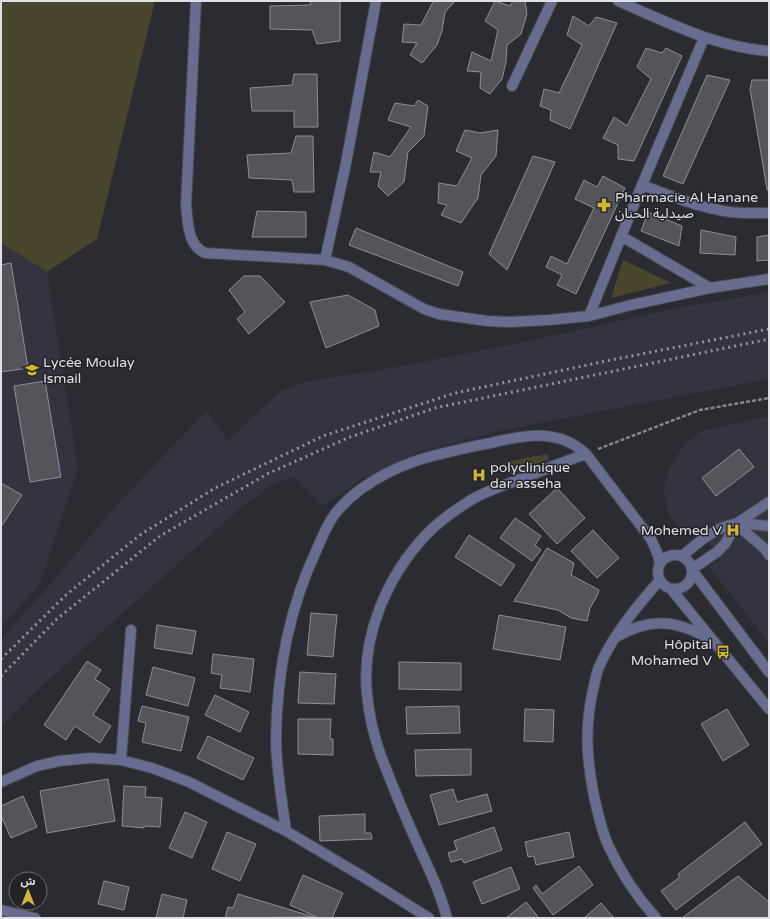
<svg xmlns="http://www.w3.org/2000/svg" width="770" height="919" viewBox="0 0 770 919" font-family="'Varela Round','Noto Sans Arabic',sans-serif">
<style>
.built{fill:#333440}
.green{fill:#4a452d}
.building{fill:#54555b;stroke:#8e8f96}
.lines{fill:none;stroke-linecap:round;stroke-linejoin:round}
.minor-casing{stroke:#48494e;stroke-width:12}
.path{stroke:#86878c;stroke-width:2.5;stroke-dasharray:4 2;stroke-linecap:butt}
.minor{stroke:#686c8e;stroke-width:10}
.rail{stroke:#94959a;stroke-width:3;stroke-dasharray:2 4;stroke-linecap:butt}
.labels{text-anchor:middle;stroke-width:3;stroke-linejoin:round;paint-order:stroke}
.poi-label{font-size:14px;fill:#dfe0e4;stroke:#222228;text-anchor:start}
</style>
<rect width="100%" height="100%" fill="#2b2c32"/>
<path class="built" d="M1 243 47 272 78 469 40 584 1 627Z
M769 292V379L504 430 419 452 362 479 323 506 294 477 272 485 238 510 47 681 1 726V639L48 587 113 509 206 411 228 440 281 391 307 381 381 370 533 340 666 310Z
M769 416V643L709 567 721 557 697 529 682 532 673 521 667 511 664 488 670 468 683 446 701 431Z"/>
<path class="green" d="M1 1H155L97 239 47 272 1 243Z
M623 260 671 283 611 298Z
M547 454 549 459 510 475V470L505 462Z"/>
<path class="building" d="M311 1H340V41L317 44 312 30 270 29V6L310 5Z
M432 1H455L445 12 442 31 437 45 422 63 410 55 417 43 402 42 404 24 421 25 433 2Z
M495 1 510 6 513 1H525L527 14 521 34 507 45 506 62 502 79 490 94 480 88 481 72 467 71 472 52 491 61 498 30 485 21Z
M573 16 589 26 596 17 617 23 570 129 550 120 551 110 540 106 544 89 559 93 582 45 567 35Z
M646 48 662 53 666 48 682 56 634 161 618 159V145L603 138 614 117 627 126 651 79 637 67Z
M294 74H317L318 127H294V111H252L250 88 292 85Z
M707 75 730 80 683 184 663 176Z
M752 80H769V192L767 189 750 89Z
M418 100 428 106 424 136 408 152 404 182 388 196 378 186 381 172H370L374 152 390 157 411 127 388 120 395 103 414 106Z
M465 130 480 133 498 130 496 156 481 175 478 198 461 223 441 215 447 205 438 203 439 183 457 186 472 158 456 151Z
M296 136H313L314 192H294L292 180 249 178 247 155 291 153Z
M533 156 555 162 507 270 489 254Z
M603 176 625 188 576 294 557 285 562 275 546 267 551 256 567 264 594 208 575 199 584 180 597 187Z
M257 211 306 212V237H252Z
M648 212 682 226 679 246 641 231Z
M356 228 463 272 458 286 349 245Z
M701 230 736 237 735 255 700 253Z
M769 235V260L757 261V237Z
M11 263 28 368 1 372V265Z
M244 276H260L285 302 249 334 237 319 245 312 229 290Z
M348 295 375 310 379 326 326 348 310 302Z
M45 381 61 477 30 482 14 386Z
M739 449 754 467 716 496 702 478Z
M1 483 22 495 1 527Z
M557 488 585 518 557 544 529 514Z
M515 518 541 536 535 545 541 550 532 561 500 538Z
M593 530 619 558 597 578 571 551Z
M469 535 515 565 501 586 455 557Z
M547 548 574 563 571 575 599 590 597 596 590 608 587 621 571 618 558 610 514 601Z
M311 613 337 615 333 657 307 655Z
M499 615 566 627 560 660 493 649Z
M157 625 196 631 192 654 154 648Z
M213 654 254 659 250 692 220 688 222 675 211 673Z
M87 661 101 670 95 679 110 689 93 715 111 726 100 743 75 726 66 740 44 725Z
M399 662 461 663V690L399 689Z
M153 667 195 678 188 706 146 695Z
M300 672 336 674 334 704 298 703Z
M215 695 249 712 240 732 205 715Z
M142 706 189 717 181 751 142 742 146 723 138 721Z
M459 706 460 733 407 734 406 707Z
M525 709 554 710 553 742 524 741Z
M727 709 749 745 723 761 701 724Z
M298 719H331L330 739H333V755L298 754Z
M208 736 254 758 243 780 197 758Z
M471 749V775L416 776 415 750Z
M108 779 115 821 47 833 40 791Z
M124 786 146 787 145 797 162 798 160 827 144 826V828L122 826Z
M453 789 457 802 487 794 492 811 439 825 430 795Z
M23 796 37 827 11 838 1 816V806Z
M185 812 207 822 192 858 169 848Z
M365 814V833H371L372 839 320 841 319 816Z
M745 822 762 844 676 910 661 891 680 877 678 874Z
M494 827 502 850 464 863 462 859 451 862 448 853 457 850 454 841Z
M227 832 256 844 240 881 212 869Z
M569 832 574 857 536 865 534 856 528 857 525 842Z
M579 866 593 885 553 915 533 888 536 885 542 894Z
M511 867 520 889 482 904 473 882Z
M303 875 343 893 332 918H319L290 905Z
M738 876 769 902V918H682Z
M104 881 129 887 124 910 98 904Z
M162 894 187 900 183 918H156Z
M238 894 314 917 225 918 228 907 233 908Z
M526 902 539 918H506Z
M601 903 614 918H584Z"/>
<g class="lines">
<g class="minor-casing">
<path id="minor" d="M196 1 186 205C188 221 187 245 205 253L325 260 349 267 424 309 439 314 487 321 509 322 549 320 589 316 631 305 710 288 769 279
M618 1C667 22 715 47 769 51
M512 86 552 1
M642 185C674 197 709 212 744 213 752 213 761 213 769 213
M621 236 710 288
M325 260 346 163 376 1
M589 316 642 185 704 38
M736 524 765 549 769 555
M658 572a17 17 0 1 1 34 0a17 17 0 1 1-34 0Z
M682 556C698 543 713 528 735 524 745 523 758 525 769 526
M692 569 717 552 725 544 736 524 769 502
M692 570 769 672
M671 589 769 709
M618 636C652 617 679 620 712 641
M121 760 131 630
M1 782 37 766 59 761 90 758 121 760 152 768 189 782 286 831 362 876 429 918
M286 831C282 800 276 769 276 738 277 673 289 608 317 549 322 538 327 524 335 514 341 506 353 495 361 489 400 461 434 455 480 445 516 438 555 424 586 454L651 539 658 555 660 564
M1 910 35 918
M447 918C439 888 426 863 413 834 402 809 391 782 381 756 374 737 369 715 367 694 361 637 387 576 426 535 439 521 455 510 471 500 486 491 502 486 518 480 541 471 563 462 586 454
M656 918C637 897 621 873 609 847 602 833 599 817 595 801 587 762 584 729 593 690 595 682 596 674 599 667 613 635 637 606 660 580"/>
</g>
<path class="path" d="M598 449 700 410 769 398"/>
<use href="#minor" class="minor"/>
<path class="rail" d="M1 659 67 594 140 535 215 488 323 436 455 393 611 360 769 329
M1 676 57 619 160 536 267 474 350 437 435 408 769 339"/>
</g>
<defs>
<g id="pharmacy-bare" transform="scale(1.08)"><path d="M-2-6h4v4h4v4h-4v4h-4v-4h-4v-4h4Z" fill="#d0b736" stroke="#222228" stroke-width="2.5" paint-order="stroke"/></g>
<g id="university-bare" transform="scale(1.08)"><path d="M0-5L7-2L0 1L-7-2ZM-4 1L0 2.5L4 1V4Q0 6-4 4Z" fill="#d0b736" stroke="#222228" stroke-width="2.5" paint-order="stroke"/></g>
<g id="hospital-bare" transform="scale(1.08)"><path d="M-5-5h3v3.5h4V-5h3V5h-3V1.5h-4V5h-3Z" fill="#d0b736" stroke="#222228" stroke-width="2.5" paint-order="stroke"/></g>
<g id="bus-bare" transform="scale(1.08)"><path d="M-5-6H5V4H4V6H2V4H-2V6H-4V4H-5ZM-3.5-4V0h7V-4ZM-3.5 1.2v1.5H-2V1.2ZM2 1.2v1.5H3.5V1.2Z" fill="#d0b736" stroke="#222228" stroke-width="2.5" paint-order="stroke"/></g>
</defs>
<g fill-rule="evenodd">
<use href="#pharmacy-bare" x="604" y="205"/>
<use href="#university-bare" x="32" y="370"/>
<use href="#hospital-bare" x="479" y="475"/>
<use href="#hospital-bare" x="733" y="530"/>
<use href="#bus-bare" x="723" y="652"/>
</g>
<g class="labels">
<g class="poi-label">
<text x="615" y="202">Pharmacie Al Hanane<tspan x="615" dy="16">صيدلية الحنان</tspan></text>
<text x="43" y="367">Lycée Moulay<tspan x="43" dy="16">Ismail</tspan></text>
<text x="490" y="472">polyclinique<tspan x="490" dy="16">dar asseha</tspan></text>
<text x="722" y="535" text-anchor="end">Mohemed V</text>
<text x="712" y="649" text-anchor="end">Hôpital<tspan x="712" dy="16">Mohamed V</tspan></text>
</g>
</g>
<rect width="770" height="919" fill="none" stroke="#dfe0e4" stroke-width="4"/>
<g transform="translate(28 891)"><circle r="19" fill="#222228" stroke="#6e6e73"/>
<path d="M0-3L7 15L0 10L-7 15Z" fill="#d0b736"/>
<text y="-6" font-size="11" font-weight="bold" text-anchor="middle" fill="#dfe0e4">ش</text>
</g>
</svg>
